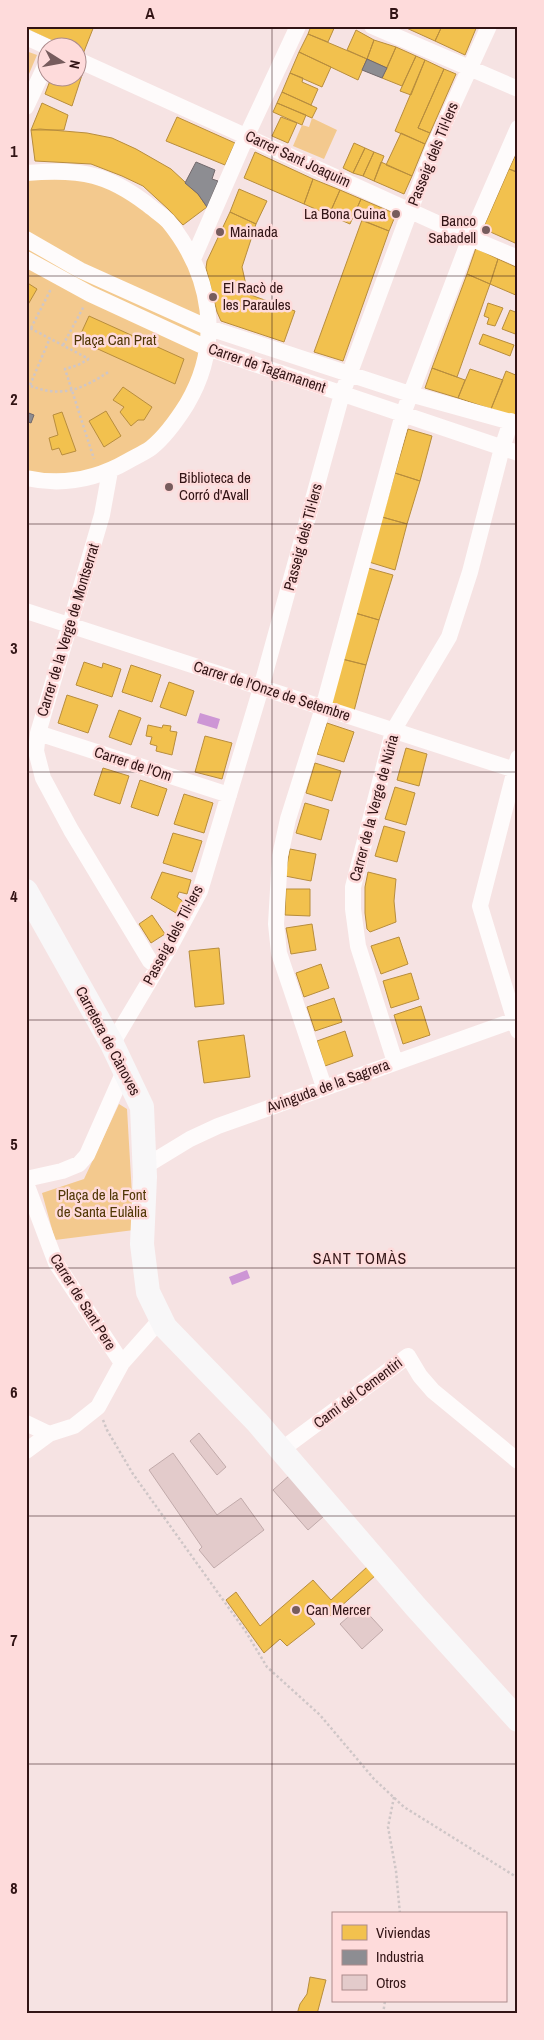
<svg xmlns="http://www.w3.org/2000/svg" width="544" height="2040" viewBox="0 0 544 2040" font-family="'Archivo Narrow',sans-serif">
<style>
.green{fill:#f3c98e}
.water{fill:#cd96d5}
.homes{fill:#f2c14e;stroke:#b88d3d}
.industry{fill:#8d8d92;stroke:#72696c}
.building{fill:#e3cbcb;stroke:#c1aaaa}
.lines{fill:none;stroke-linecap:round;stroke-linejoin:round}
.path{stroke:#cfc6c7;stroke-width:2.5;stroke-dasharray:2.5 2.5;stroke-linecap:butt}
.street{stroke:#fefbfb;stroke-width:16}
.secondary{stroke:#f8f7f8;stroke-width:24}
.grid{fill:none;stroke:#321415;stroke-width:1;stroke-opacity:0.55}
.poi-dot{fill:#775c5d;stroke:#fedbdb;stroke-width:2}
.labels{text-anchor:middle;stroke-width:5;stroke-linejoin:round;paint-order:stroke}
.street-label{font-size:15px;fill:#321415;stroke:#fedbdb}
.poi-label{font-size:15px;fill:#321415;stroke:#fedbdb;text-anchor:start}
.park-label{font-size:15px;fill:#513705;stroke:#fedbdb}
.neighbourhood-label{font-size:16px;letter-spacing:1px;fill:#321415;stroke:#fedbdb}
.neatline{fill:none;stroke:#321415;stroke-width:2}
.grid-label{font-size:16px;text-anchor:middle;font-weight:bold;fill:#321415}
</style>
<rect width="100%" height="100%" fill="#f6e3e3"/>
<path class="green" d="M26 51 37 55 26 81Z
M312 118 337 130 324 159 293 146 302 125 309 127Z
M59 171 127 189 193 259 207 348 195 390 151 447 78 480 26 478V173Z
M119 1104 127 1109 134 1230 55 1240 42 1193 84 1179Z"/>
<path class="water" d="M200 713 220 719 217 729 197 723Z
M247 1270 250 1278 232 1285 229 1277Z"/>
<path class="homes" d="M26 26H94L83 54 78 52V48H68L26 29Z
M311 26H335L328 42 308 34Z
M402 26H442L435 41Z
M442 26H477L465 55 435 41Z
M356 30 374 40 367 59 347 50Z
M308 34 367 59 358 80 299 52Z
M374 40 396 47 387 68 367 59Z
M396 47 416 56 402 86 382 78Z
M299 52 331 67 322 87 290 73Z
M416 56 425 60 411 95 400 91Z
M425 60 444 69 418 128 430 133 425 144 395 131Z
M444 69 456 74 430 133 418 128Z
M78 73 82 75 72 106 45 94 51 78H78Z
M290 73 303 78 302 82 318 89 311 105 282 92Z
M282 92 317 108 312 118 277 103Z
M42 103 68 115 64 130H31Z
M277 103 306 115 302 125 273 112Z
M177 117 235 143 225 165 166 141Z
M281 117 297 123 288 143 272 136Z
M40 129 87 133 112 138 136 149 171 169 198 194 207 207 183 225 168 209 143 186 122 176 91 164 35 161 31 130Z
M401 133 425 144 412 176 386 165Z
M354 143 365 148 353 173 343 168Z
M365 148 374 152 363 176 353 173Z
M518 150V172L509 169Z
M255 152 313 179 304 204 244 178Z
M374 152 384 156 374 181 363 176Z
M381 162 412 176 404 194 374 181Z
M509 169 518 173V236L515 243 486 230 485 224Z
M313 179 340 190 329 215 304 204Z
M239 189 267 201 256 224 230 212Z
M340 190 361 199 350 224 329 215Z
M361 199 396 214 389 231 353 217Z
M230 212 256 224 242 267 248 294 295 311 284 342 221 321 217 312 206 268 207 261Z
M362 220 389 231 343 361 314 352Z
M476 248 498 259 490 284 467 274Z
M498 259 518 268V296L490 284Z
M467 274 490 284 457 377 432 368Z
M26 282 37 289 26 308Z
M488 303 503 308 495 326 487 324 489 318 484 316Z
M510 310 518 313V335L502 329Z
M89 316 184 359 175 384 78 340Z
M483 334 514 345 510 356 479 344Z
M432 368 465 380 458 398 425 388Z
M470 369 503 380 491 409 458 398Z
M506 371 518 376V418L491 409Z
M123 387 152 407 144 420H138L131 426 120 412 124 407 113 400Z
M106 411 121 436 104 447 89 421Z
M62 412 76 451 62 455 59 448 52 450 49 438 58 435 53 415Z
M408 429 432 436 420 481 395 473Z
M395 473 420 481 407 524 382 517Z
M382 517 407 524 395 570 369 562Z
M368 568 393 575 379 620 355 613Z
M355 613 379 620 366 665 342 659Z
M342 659 366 665 354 711 329 704Z
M84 662 102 668 103 663 121 669 112 697 76 685Z
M131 665 161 675 152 702 122 692Z
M169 682 194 691 186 716 160 707Z
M67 695 98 705 88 733 58 723Z
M119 710 141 718 131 745 109 737Z
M327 723 354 732 344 762 317 754Z
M148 725 162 728 163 725 171 726 170 731 177 732 172 755 156 751 157 746 150 744 152 737 146 736Z
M205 736 232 743 222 779 195 772Z
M406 748 427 754 419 786 397 780Z
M315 763 341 771 332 801 306 793Z
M103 768 129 776 120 804 94 795Z
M140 780 167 789 158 816 131 807Z
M395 787 415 793 406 825 385 819Z
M184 794 213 803 204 833 174 824Z
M305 803 329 810 321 840 296 833Z
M384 826 405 832 397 862 375 856Z
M173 833 202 841 192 872 163 863Z
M290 849 316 854 311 881 285 876Z
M162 872 191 880 187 894 179 892 177 897 184 902 176 913 151 898Z
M368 872 396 879 394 901 396 922 370 932 367 929 365 913V887Z
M286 889H310V916L285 915Z
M152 915 165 934 151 943 139 924Z
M312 924 316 950 291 954 286 928Z
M399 937 408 964 381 974 371 946Z
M219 948 224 1004 195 1007 189 951Z
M321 964 329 988 304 997 296 973Z
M411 973 419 999 391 1008 383 981Z
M334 998 342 1022 315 1031 307 1007Z
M421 1006 430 1035 403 1044 394 1015Z
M345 1031 353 1056 325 1066 317 1041Z
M244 1035 250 1077 204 1083 198 1041Z
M367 1567 376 1575 330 1616 319 1605 308 1615 315 1624 287 1646 280 1639 264 1653 226 1600 236 1592 260 1626 313 1580 331 1600Z
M310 1977 326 1980 317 2014H297L300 2004 307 1994Z"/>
<path class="industry" d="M367 59 387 68 382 78 362 70Z
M196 162 215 170 212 179 218 181 207 207 198 194 185 183Z
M26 412 34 415 31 423 26 421Z"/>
<path class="building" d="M199 1433 226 1467 217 1475 190 1441Z
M173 1453 217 1515 241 1498 264 1530 214 1568 199 1550 202 1547 149 1470Z
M289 1476 324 1516 308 1530 273 1490Z
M361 1606 383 1630 362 1649 340 1624Z"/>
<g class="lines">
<path class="path" d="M26 326 89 359
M31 328 51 289
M63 345 84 306
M89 359 78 365 65 369 94 459
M26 384C60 399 81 390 110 371
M30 385 50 338
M103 1420 107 1430 133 1474 246 1632 267 1667 320 1715 374 1779 404 1807 518 1878
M394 1797 388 1827 396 1871 400 1914
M383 2014 385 2001"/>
<path class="street" d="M372 26 518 89
M26 37 50 48
M78 60 470 238 518 258
M26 107 48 60
M26 173C49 171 72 170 94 176 114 181 131 192 147 204 154 210 162 215 168 221 212 275 223 343 187 404 177 420 166 436 151 448 144 453 135 457 128 461 97 479 62 486 26 478
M26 239 80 270 209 328 410 394 518 424
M26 259 90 294 207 348 518 453
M193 259 247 135 298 26
M110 471 102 515 38 733 36 751 43 778 71 830 150 961 157 967
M26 611 518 771
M38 733 229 795
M518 758 480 906 518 1031
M112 1044 171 945 200 891 261 688 342 394 433 149 489 26
M395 1062 358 946 353 909V887L393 731 449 637 470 572 502 448 511 421
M324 1087 279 953 276 924 280 856 288 819 323 708 403 414 470 238 518 128
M144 1167 190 1139 218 1126 518 1019
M26 1179 62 1171 79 1164 87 1155 125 1069
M26 1183 56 1263 122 1363
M26 1423 49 1434
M281 1450 408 1356 420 1376 433 1391 518 1461
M26 1451 49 1434 74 1426 98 1407 122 1363 161 1319"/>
<path class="secondary" d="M26 891 112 1044 142 1107 145 1177 142 1244 148 1292 165 1327 257 1422 415 1606 518 1720"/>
</g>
<path class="grid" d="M272 26V2014M26 276H518M26 524H518M26 772H518M26 1020H518M26 1268H518M26 1516H518M26 1764H518"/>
<g class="poi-dot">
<circle cx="396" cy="214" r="5"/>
<circle cx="486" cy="230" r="5"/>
<circle cx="220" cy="232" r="5"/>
<circle cx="213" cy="297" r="5"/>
<circle cx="169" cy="487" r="5"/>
<circle cx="296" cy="1610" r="5"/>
</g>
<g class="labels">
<g class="street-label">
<text transform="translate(433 154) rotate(-68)" y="5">Passeig dels Til·lers</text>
<text transform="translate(298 159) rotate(25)" y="5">Carrer Sant Joaquim</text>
<text transform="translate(267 368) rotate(19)" y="5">Carrer de Tagamanent</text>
<text transform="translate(303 537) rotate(-75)" y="5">Passeig dels Til·lers</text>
<text transform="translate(68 630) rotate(-73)" y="5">Carrer de la Verge de Montserrat</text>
<text transform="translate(272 691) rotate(18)" y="5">Carrer de l'Onze de Setembre</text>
<text transform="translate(133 764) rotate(18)" y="5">Carrer de l'Om</text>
<text transform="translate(374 808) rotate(-75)" y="5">Carrer de la Verge de Núria</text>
<text transform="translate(173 935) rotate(-62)" y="5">Passeig dels Til·lers</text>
<text transform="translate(108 1041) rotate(62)" y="5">Carretera de Cànoves</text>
<text transform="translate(328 1086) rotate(-20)" y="5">Avinguda de la Sagrera</text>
<text transform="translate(83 1302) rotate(58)" y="5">Carrer de Sant Pere</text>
<text transform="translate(358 1393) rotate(-37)" y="5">Camí del Cementiri</text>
</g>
<g class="poi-label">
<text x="386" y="219" text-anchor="end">La Bona Cuina</text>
<text x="476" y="226" text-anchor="end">Banco<tspan x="476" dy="17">Sabadell</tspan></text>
<text x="230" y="237">Mainada</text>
<text x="223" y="293">El Racò de<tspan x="223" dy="17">les Paraules</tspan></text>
<text x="179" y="483">Biblioteca de<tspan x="179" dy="17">Corró d'Avall</tspan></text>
<text x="306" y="1615">Can Mercer</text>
</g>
<g class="park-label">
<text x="115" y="345">Plaça Can Prat</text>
<text x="102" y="1200">Plaça de la Font<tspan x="102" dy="17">de Santa Eulàlia</tspan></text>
</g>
<g class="neighbourhood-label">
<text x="360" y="1264">SANT TOMÀS</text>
</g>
</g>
<rect width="544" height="2040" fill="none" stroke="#fedbdb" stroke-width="55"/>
<rect x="332" y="1912" width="175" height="90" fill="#fedbdb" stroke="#ac8b8c"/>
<rect x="342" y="1925" width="25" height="15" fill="#f2c14e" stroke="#ac8b8c"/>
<text x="376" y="1938" font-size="15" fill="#321415">Viviendas</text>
<rect x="342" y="1950" width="25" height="15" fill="#8d8d92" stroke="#ac8b8c"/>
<text x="376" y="1962" font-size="15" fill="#321415">Industria</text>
<rect x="342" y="1975" width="25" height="15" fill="#e3cbcb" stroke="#ac8b8c"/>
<text x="376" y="1988" font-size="15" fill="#321415">Otros</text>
<g transform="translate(62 62) rotate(101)"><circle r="24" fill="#fedbdb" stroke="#ac8b8c"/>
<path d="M0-4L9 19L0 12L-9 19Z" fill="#775c5d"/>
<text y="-8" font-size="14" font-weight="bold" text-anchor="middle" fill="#321415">N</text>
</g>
<rect x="28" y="28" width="488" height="1984" class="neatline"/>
<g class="grid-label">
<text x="150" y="19">A</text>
<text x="394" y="19">B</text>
<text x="14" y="157">1</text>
<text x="14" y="405">2</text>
<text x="14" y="654">3</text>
<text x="14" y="902">4</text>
<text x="14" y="1150">5</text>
<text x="14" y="1398">6</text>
<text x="14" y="1646">7</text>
<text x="14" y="1894">8</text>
</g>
</svg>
